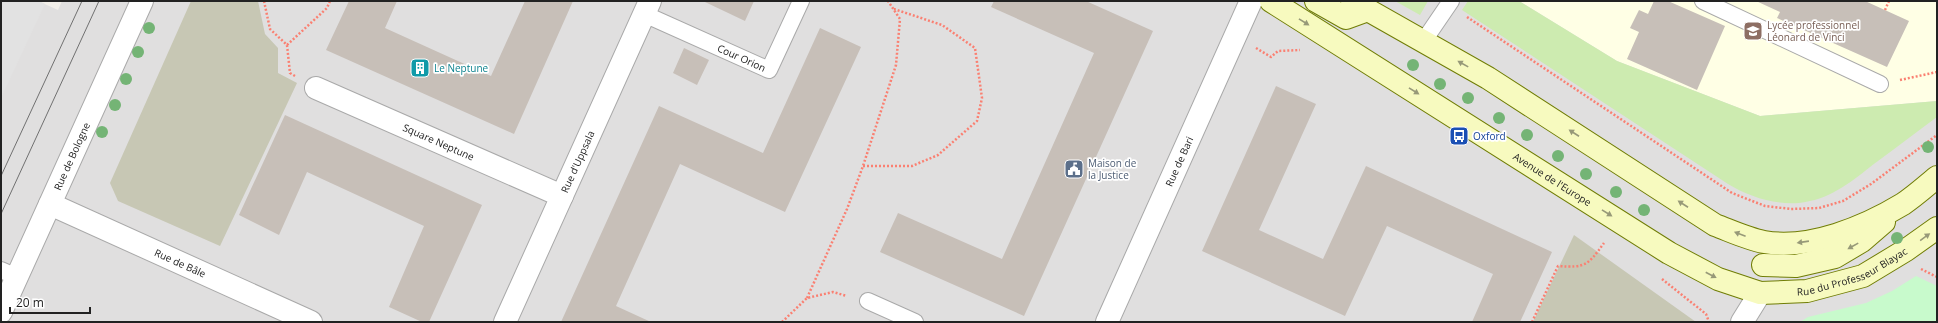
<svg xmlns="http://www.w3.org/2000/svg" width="1938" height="323" viewBox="0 0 1938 323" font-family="'Open Sans',sans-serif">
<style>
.residential{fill:#e0dfdf}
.education{fill:#ffffe5}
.construction{fill:#c7c7b4}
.grass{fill:#cdebb0}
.park{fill:#c8facc}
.parking{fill:#e2e2e2}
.building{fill:#c7bfb8}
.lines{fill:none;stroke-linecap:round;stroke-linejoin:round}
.service-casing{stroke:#a9a9a9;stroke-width:18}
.minor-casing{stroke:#a9a9a9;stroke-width:24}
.tertiary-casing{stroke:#a9a9a9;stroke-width:24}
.secondary-casing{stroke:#707d05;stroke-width:24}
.path{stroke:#fa8072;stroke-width:2.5;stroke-dasharray:2 2;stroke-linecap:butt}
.service{stroke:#fff;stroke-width:16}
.minor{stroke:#fff;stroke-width:22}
.tertiary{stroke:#fff;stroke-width:22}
.secondary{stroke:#f7fabf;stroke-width:22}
.tram{stroke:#707070;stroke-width:1}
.tree{fill:#74b475}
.oneway{fill:#979978}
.labels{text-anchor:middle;stroke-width:3.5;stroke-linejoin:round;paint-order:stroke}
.education-label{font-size:10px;fill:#785e54;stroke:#fff;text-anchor:start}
.street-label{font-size:10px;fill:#222;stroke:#fff}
.culture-label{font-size:10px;fill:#0d838f;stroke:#fff;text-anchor:start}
.transit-label{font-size:10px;fill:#164399;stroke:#fff;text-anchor:start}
.service-label{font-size:10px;fill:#4e5e75;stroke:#fff;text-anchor:start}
</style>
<rect width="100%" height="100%" fill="#f2efe9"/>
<path class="residential" d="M1 1H38L58 10 62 1H1937V322H1Z"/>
<path class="education" d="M1519 1H1937V101L1760 116 1617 61Z"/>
<path class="construction" d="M191 1H258L265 34 278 48V73L297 83 220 246 118 201 110 183Z
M1574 235 1696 322H1533Z"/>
<path class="grass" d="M1395 1H1428L1420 15Z
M1468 1H1519L1617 61 1760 116 1937 101V117C1917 132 1898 146 1878 161 1858 176 1836 196 1810 201 1783 208 1751 198 1728 184L1462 10Z"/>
<path class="park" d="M1916 276 1937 286V322H1800L1808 317 1866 303 1892 291Z"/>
<path class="parking" d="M1 1H39L45 4 1 98Z"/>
<path class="building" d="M349 1H397L385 28 491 76 525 1H573L514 134 326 50Z
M706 1H754L745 21 705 2Z
M994 1H1086L1153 31 1024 316 880 252 898 213 1002 259 1094 53 991 7Z
M1654 1H1668L1725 26 1697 90 1627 59 1639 32 1630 28 1639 10 1648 14Z
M1756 1H1865L1909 21 1887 67 1777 18 1780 12Z
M820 28 861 47 785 212 680 164 616 306 651 322H561L659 106 763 153Z
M684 48 709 60 697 85 673 73Z
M1276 86 1316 104 1259 230 1323 259 1366 166 1552 252 1520 322H1472L1493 274 1387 226 1345 316 1202 251Z
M285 115 482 205 429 322H422L389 307 424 226 307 172 279 235 239 215Z"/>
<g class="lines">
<g class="service-casing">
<g id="service">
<path d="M1703 1 1880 84"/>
<path id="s1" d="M644 14 769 70 801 1"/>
<path d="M1423 42 1451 1"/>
<path d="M1 270 17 277"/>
<path d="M868 301 915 322"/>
</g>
</g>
<g class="minor-casing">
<g id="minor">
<path id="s2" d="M316 88 562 196"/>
<path id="s3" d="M50 204 311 322"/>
<path id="s4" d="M1 312 142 1"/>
<path id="s5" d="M505 322 650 1"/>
<path id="s6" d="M1107 322 1251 1"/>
</g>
</g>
<g class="tertiary-casing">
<path id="tertiary" d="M1742 322 1760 293"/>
</g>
<g class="secondary-casing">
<g id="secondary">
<path id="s7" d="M1271 1 1669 253 1718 279 1760 293 1807 291 1863 276 1906 250 1937 228"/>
<path d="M1316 1 1346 18 1368 10"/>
<path d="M1352 1 1488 78 1715 225C1731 231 1748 239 1764 242 1810 250 1865 227 1903 204 1915 196 1926 186 1937 177"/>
<path d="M1763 265 1796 266 1835 257 1862 241 1884 222"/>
</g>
</g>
<path class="path" d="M264 1 270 29 287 45 290 73 295 76
M1885 10 1889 1
M1467 17 1732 193 1765 206 1791 209 1819 208 1843 201 1871 184 1937 135
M287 45 327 8 330 1
M1256 48 1271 57 1278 51 1300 50
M1900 80 1937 72
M863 166H912L938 155 977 121 982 98 975 48 942 25 894 9
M1921 269 1937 277
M1662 279 1706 314 1709 322
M807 298 847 209 863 166 896 65 900 19 888 1
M782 322 807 298 833 292 847 296
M1532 322 1558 266C1586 268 1588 265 1604 243"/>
<use href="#service" class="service"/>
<use href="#minor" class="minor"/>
<use href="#tertiary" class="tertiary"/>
<use href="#secondary" class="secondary"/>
<path class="tram" d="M1 176 82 1
M1 214 99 1"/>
</g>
<g class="tree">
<circle cx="149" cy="28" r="6"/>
<circle cx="138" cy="52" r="6"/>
<circle cx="1413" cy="65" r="6"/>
<circle cx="126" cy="79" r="6"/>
<circle cx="1440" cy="84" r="6"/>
<circle cx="1468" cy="98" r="6"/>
<circle cx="115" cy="105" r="6"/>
<circle cx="1499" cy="118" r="6"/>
<circle cx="102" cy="132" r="6"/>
<circle cx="1527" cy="135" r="6"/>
<circle cx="1928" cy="147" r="6"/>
<circle cx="1558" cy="156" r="6"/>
<circle cx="1586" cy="174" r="6"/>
<circle cx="1616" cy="192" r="6"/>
<circle cx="1644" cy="210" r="6"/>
<circle cx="1897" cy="238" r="6"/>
</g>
<defs><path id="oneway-solid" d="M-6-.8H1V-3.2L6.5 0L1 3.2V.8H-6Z"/></defs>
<g class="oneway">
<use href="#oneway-solid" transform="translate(1304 22) rotate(32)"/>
<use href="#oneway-solid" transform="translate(1463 64) rotate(-151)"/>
<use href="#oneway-solid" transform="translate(1414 91) rotate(32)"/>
<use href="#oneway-solid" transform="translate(1574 133) rotate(-147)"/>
<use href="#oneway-solid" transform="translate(1683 204) rotate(-147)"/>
<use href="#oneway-solid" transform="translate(1607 213) rotate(32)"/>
<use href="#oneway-solid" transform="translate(1740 234) rotate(-159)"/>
<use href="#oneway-solid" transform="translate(1925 237) rotate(-36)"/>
<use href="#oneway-solid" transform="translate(1803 242) rotate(172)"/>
<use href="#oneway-solid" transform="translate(1853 246) rotate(151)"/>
<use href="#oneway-solid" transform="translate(1711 275) rotate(28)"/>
</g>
<defs>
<g id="school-square" transform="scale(1)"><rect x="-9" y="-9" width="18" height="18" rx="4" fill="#8d6e63" stroke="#fff"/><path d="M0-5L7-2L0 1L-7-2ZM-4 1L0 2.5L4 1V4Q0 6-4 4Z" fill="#fff"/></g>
<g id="building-square" transform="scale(1)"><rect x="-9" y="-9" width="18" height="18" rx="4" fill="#0f9aa8" stroke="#fff"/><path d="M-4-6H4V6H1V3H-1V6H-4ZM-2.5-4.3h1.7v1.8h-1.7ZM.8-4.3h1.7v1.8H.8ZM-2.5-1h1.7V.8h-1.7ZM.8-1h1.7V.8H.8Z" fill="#fff"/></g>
<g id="bus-square" transform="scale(1)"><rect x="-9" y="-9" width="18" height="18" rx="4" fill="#1a4fb4" stroke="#fff"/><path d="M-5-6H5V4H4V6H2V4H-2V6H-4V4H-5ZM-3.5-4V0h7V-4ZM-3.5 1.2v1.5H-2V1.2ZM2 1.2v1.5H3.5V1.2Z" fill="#fff"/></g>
<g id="civic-square" transform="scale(1)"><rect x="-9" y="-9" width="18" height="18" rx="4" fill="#5c6f8a" stroke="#fff"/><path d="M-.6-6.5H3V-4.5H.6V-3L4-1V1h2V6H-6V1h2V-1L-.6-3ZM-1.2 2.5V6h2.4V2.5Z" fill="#fff"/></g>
</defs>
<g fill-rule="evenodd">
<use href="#school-square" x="1753" y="31"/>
<use href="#building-square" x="420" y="68"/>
<use href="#bus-square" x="1459" y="136"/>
<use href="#civic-square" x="1074" y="169"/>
</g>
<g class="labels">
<g class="education-label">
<text x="1767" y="29">Lycée professionnel<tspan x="1767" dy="12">Léonard de Vinci</tspan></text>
</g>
<g class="street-label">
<text dy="4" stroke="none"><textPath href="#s1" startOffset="107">Cour Orion</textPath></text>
<text dy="4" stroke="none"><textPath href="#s2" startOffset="134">Square Neptune</textPath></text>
<text dy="4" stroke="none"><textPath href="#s4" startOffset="171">Rue de Bologne</textPath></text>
<text dy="4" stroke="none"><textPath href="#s6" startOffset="176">Rue de Bari</textPath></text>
<text dy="4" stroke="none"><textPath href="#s5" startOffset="176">Rue d'Uppsala</textPath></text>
<text dy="4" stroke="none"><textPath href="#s7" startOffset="333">Avenue de l'Europe</textPath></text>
<text dy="4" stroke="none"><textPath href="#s3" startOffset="143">Rue de Bâle</textPath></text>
<text dy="4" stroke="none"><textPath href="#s7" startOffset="667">Rue du Professeur Blayac</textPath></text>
</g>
<g class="culture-label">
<text x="434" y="72">Le Neptune</text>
</g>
<g class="transit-label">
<text x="1473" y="140">Oxford</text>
</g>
<g class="service-label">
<text x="1088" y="167">Maison de<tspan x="1088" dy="12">la Justice</tspan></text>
</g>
</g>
<rect width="1938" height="323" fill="none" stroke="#222222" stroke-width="4"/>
<path d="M10 307v6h80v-6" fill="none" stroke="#222222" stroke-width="2"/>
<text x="16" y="307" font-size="12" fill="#222222" stroke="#ffffff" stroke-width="3" paint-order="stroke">20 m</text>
</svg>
